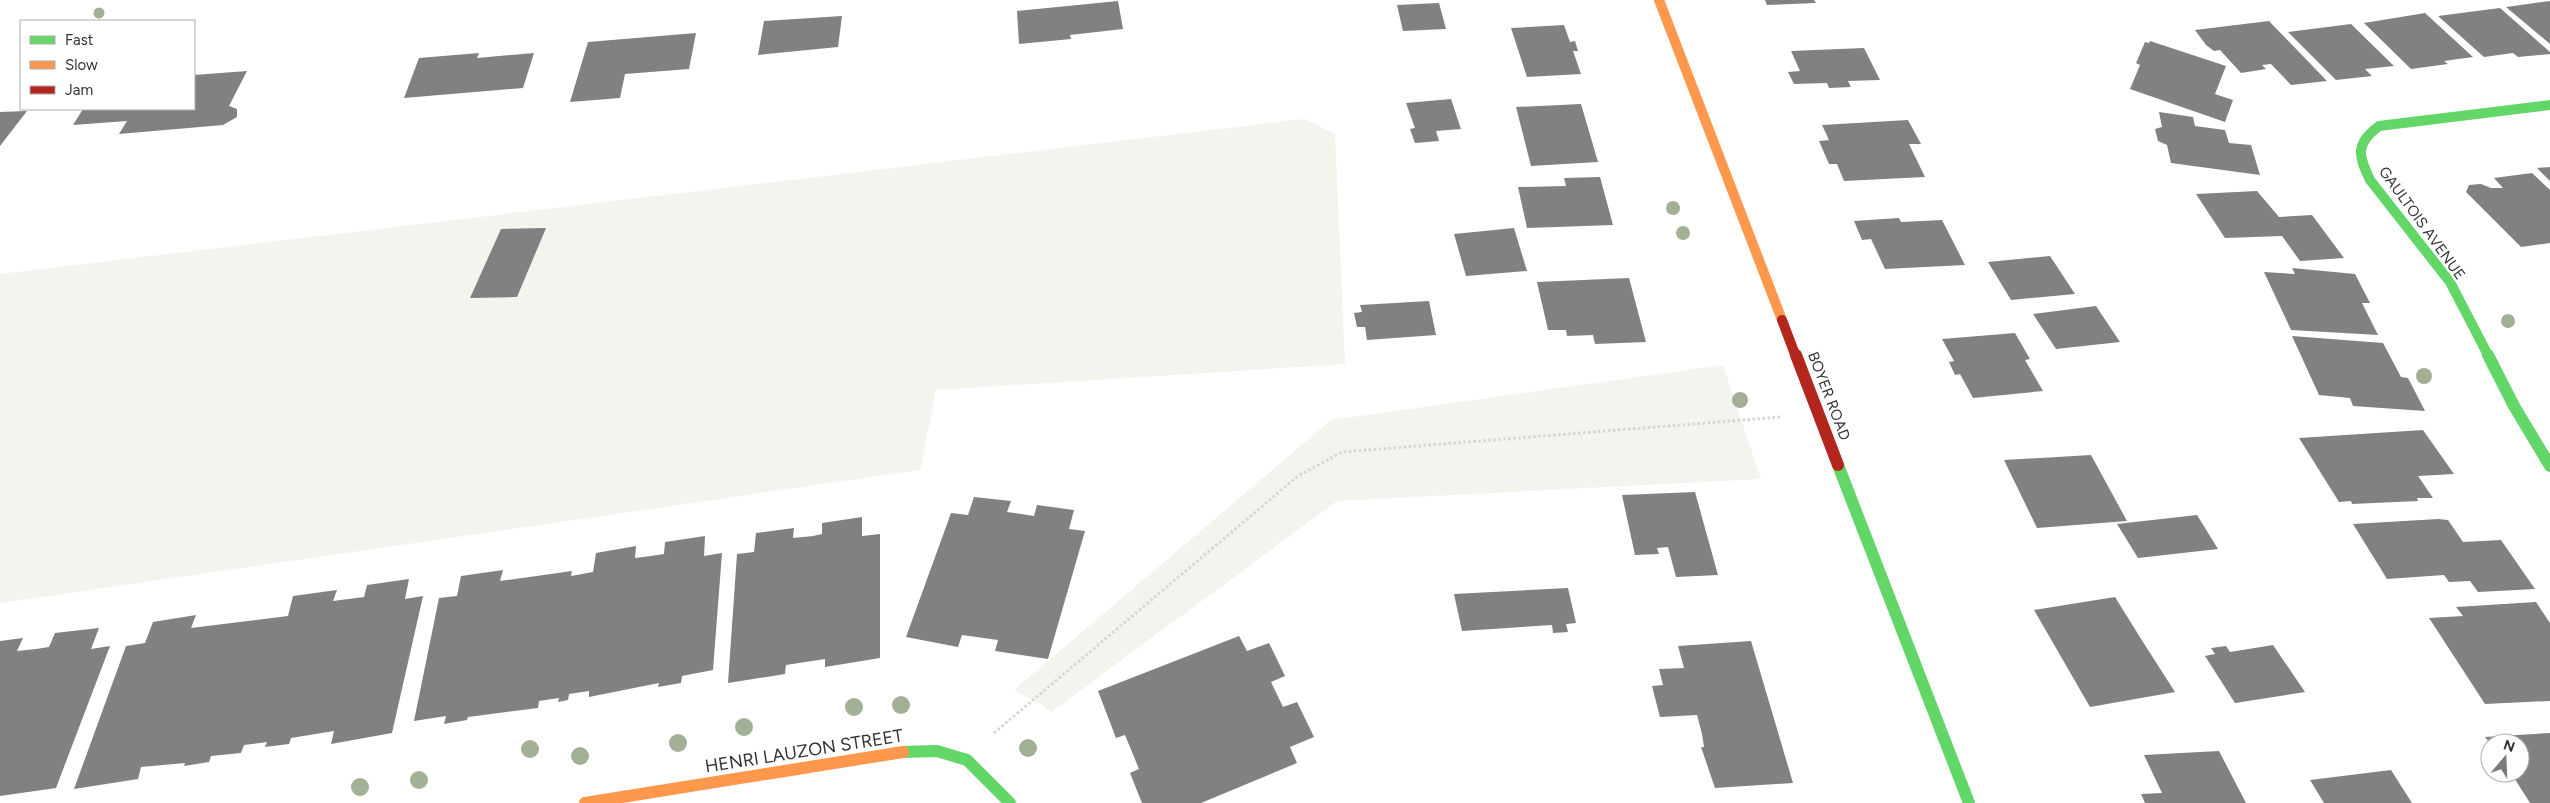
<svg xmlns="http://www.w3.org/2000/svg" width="2550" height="803" viewBox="0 0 2550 803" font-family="Figtree,sans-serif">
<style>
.green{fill:#f1f5ed}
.building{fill:#818181}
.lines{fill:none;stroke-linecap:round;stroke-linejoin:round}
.path{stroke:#d6d6d6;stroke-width:3;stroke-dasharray:2.5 2.5;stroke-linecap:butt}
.fast-far1{stroke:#63d668;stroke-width:10}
.fast{stroke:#63d668;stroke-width:12}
.slow-far1{stroke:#ff974d;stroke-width:10}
.slow{stroke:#ff974d;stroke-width:12}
.jam-far1{stroke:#b3261e;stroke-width:10}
.jam{stroke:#b3261e;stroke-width:12}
.tree{fill:#a2b095}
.labels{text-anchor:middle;stroke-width:5;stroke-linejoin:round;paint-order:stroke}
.street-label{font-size:15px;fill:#333;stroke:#fff}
.near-street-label{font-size:18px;fill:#333;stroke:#fff}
</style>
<rect width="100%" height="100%" fill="#fff"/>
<path class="green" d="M1304 119 1335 134 1345 364 936 390 920 470 0 603V274Z
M1723 365 1761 479 1337 501 1051 712 1039 703 1014 690 1331 420Z"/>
<path class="building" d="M1765 0H1814L1816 3 1767 5Z
M1118 1 1123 29 1070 35 1071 39 1019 44 1017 11Z
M2550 1V44L2506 7Z
M1439 3 1446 29 1403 31 1397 5Z
M2500 8 2550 52V54L2518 57 2513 53 2484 57 2438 16Z
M2425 13 2473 57 2444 61 2448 64 2411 69 2364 23Z
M842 16 838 47 758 55 764 21Z
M2269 21 2327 81 2291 85 2271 64 2262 65 2266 69 2241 73 2220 50 2214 51 2206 45 2195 30Z
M2351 24 2394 66 2365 69 2372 76 2336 80 2288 32Z
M1564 25 1570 42 1575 41 1578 51H1573L1581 74 1527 77 1511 28Z
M696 33 689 69 625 74 620 98 570 102 588 42Z
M2150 41 2226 66 2215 94 2233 100 2225 122 2130 89 2140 65 2136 63 2145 42 2149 43Z
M1864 48 1880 80 1848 81 1851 87 1829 88 1827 83 1794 84 1788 72 1800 71 1791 51Z
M479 53 477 58 534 53 523 88 404 98 419 58Z
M247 71 229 106 237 109V117L223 125 119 134 127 121 73 125 83 109H194V75Z
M1451 99 1461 129 1436 131 1439 141 1415 143 1410 129 1415 128 1406 103Z
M1581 104 1598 162 1531 166 1516 107Z
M27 111 0 146V112Z
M2159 112 2193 117 2195 126 2225 130 2229 143 2251 145 2260 175 2171 163 2167 145 2158 141 2155 129 2162 127Z
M1908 120 1921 144H1909L1925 177 1844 181 1837 164H1829L1819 141 1829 140 1822 125Z
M2550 167V181L2537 168Z
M2532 173 2550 190V243L2521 247 2466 192 2469 185 2481 184 2491 188H2503L2494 178Z
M1600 177 1613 225 1527 228 1518 187 1566 186 1564 178Z
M2257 191 2279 217 2312 215 2344 258 2300 261 2282 236 2225 238 2196 194Z
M1899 218 1901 222 1942 220 1965 265 1885 269 1871 239 1862 240 1854 221Z
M546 228 517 297 470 298 501 229Z
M1514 228 1527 271 1466 276 1454 234Z
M2050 256 2075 294 2011 300 1988 262Z
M2292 268 2355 274 2370 303H2362L2378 335 2291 330 2264 272 2295 274Z
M1629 278 1646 342 1595 344 1593 335 1567 336 1566 330H1548L1537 282Z
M1429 301 1436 335 1367 340 1365 327H1357L1354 313 1362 312 1360 305Z
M2096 306 2120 342 2056 349 2033 314Z
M2015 333 2030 359 2025 360 2043 391 1973 398 1960 374 1955 375 1949 362 1954 361 1942 339Z
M2292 336 2383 343 2401 377 2408 378 2425 411 2353 406 2350 398 2319 395Z
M2423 430 2454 474 2418 476 2433 498H2417L2418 501 2352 504 2351 501 2339 502 2299 438Z
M2091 455 2127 521 2037 528 2004 460Z
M1695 492 1718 575 1676 577 1668 547 1657 548 1659 554 1635 555 1622 495Z
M974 497 1011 501 1007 512 1021 514 1034 516 1037 505 1074 510 1069 529 1085 531 1048 659 995 651 998 640 962 635 958 647 906 637 951 513 968 515Z
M2197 515 2218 549 2138 558 2117 524Z
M862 517V536L880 534V658L825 667V659L786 665 785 674 728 683 737 554 754 552 756 533 794 528 793 538 813 536 822 534V523Z
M2438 519 2448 520 2463 542 2501 540 2535 589 2478 592 2470 581 2449 582 2444 575 2387 579 2353 524Z
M705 536 704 556 722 553 713 670 682 676 681 683 658 687 659 683 589 697V691L569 694 568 700 558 702 559 698 539 701 538 708 468 717 467 720 444 724 446 716 414 721 439 598 457 596 461 576 503 570 500 581 572 571 571 576 593 572 596 553 636 546 635 558 651 556 664 554 665 542Z
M409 579 405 599 423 596 392 733 331 744 334 731 291 738 289 744 265 747 267 742 244 745 241 753 211 756 209 762 184 766 185 763 141 767 138 779 74 789 126 646 145 643 153 622 196 615 191 628 288 616 293 596 337 590 333 601 364 597 367 585Z
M1568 588 1576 623 1566 624 1568 632 1553 633 1552 625 1462 631 1454 594Z
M2115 597 2143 642 2175 692 2090 707 2034 610Z
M2536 602 2550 623V701L2485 704 2429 618 2463 616 2456 607Z
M99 628 91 649 110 646 56 788 0 796V641L23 638 17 651 36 649 49 647 55 633Z
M1239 636 1247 651 1269 643 1285 676 1271 682 1283 707 1297 702 1314 737 1290 747 1297 763 1201 803H1142L1130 773 1139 769 1125 735 1116 738 1098 691Z
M1751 641 1793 783 1715 788 1701 747H1704L1702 734 1697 715 1660 717 1652 686 1663 685 1659 669 1684 668 1678 646Z
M2273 645 2305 692 2235 703 2205 656 2215 654 2211 648 2226 646 2230 652Z
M2550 733V803H2530L2511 773H2520V743H2490L2485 737Z
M2219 751 2246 803H2145L2141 794 2162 793 2144 755Z
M2391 770 2412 803H2324L2310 780Z"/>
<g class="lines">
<path class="path" d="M994 733 1298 476 1342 452 1781 417"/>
<path class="fast-far1" d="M2489 357 2450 282 2370 180C2358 155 2355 144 2379 126L2550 105"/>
<path class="fast" d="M2488 355 2514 406 2550 466
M1838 465 1969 803
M903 752 937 751 967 760 1010 803"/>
<path class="slow-far1" d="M1659 0 1782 320"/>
<path class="slow" d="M585 803 903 752"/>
<path class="jam-far1" d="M1782 320 1796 357"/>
<path class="jam" d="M1796 355 1838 465"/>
</g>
<g class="tree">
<circle cx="99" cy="13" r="5.5"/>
<circle cx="1673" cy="208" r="7"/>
<circle cx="1683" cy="233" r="7"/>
<circle cx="2508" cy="321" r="7"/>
<circle cx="2424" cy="376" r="8"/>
<circle cx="1740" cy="400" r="8"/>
<circle cx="901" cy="705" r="9"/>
<circle cx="854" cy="707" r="9"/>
<circle cx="744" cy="727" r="9"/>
<circle cx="678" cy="743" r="9"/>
<circle cx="1028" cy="748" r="9"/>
<circle cx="530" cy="749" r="9"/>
<circle cx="580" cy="756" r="9"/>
<circle cx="419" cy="780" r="9"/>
<circle cx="360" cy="787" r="9"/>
</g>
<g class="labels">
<g class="street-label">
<text transform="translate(2422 223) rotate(54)" y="5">GAULTOIS AVENUE</text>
<text transform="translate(1829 396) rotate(69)" y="5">BOYER ROAD</text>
</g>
<g class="near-street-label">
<text transform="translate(804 751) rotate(-9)" y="6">HENRI LAUZON STREET</text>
</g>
</g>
<rect x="20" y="20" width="175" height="90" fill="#ffffff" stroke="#adadad"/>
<rect x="30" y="36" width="25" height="8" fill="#63d668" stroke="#adadad"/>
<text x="65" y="45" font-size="15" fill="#333333">Fast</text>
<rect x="30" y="61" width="25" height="8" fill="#ff974d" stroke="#adadad"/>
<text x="65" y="70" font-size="15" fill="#333333">Slow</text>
<rect x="30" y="86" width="25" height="8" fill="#b3261e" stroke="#adadad"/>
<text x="65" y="95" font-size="15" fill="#333333">Jam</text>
<g transform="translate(2505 758) rotate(19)"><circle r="24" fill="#ffffff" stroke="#adadad"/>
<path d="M0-4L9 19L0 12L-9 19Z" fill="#7a7a7a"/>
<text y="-8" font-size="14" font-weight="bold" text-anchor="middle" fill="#333333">N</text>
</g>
</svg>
